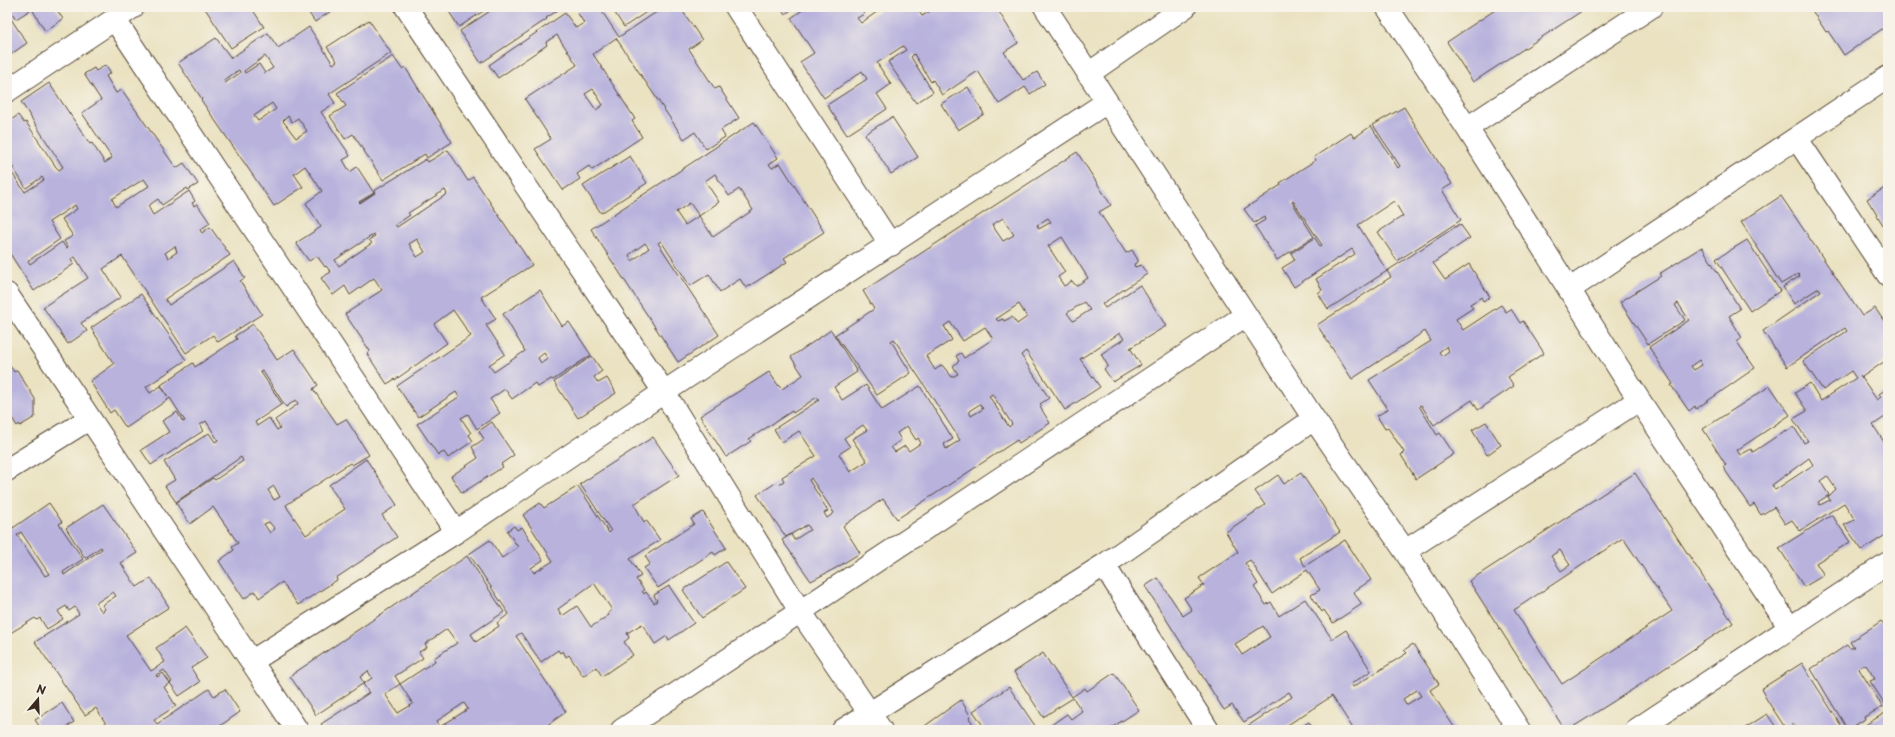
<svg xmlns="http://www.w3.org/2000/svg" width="1895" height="737" viewBox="0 0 1895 737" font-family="'Playpen Sans',sans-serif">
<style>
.building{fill:#b8b2dd;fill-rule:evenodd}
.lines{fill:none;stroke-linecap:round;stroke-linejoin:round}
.minor-casing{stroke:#554636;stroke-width:24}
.minor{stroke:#fff;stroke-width:22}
</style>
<rect width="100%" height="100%" fill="#f7f3e8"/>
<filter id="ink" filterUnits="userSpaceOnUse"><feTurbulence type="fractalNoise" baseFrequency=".025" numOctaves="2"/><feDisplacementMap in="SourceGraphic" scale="8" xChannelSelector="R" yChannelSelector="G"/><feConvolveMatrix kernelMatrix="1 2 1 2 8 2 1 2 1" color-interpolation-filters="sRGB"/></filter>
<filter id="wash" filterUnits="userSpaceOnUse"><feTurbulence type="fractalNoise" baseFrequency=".012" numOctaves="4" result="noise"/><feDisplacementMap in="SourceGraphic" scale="16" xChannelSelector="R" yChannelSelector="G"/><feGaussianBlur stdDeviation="0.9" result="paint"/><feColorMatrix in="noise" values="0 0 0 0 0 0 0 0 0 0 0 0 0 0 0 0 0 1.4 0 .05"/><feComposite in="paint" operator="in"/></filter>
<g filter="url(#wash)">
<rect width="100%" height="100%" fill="#eae2c1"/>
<g id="blocks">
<path class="building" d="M8 7H55L63 19 45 31 32 9 16 19Z
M204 7H251L264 27 231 48Z
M305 7H337L315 22Z
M446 7H483L485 10 459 27Z
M496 7H555L557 11 546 18 547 19 481 63 460 31Z
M585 7H599L619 37 664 7H680L702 40 689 49 715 89 719 87 739 118 721 130 725 137 706 149 695 132 684 139 616 38 593 54 635 119 632 121 642 137 592 170 589 166 577 174 580 179 563 190 535 149 551 139 525 99 577 65 557 35 546 42 547 45 498 78 489 65 565 13 576 28 584 23 577 12ZM593 89 603 105 596 110 585 94Z
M611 7H654L624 27Z
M780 7H796L785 14Z
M807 7H859L864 14 857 18 861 23 884 7H923L918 10 922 16 937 7H996L1018 43 1004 52 1023 80 1037 72 1045 84 1030 94 1025 87 999 104 978 71 942 95 933 80 931 82 914 54 911 57 933 92 916 103 888 62 906 50 903 46 877 63 891 84 877 94 887 109 847 135 827 105 867 79 862 71 824 98 800 62 814 53 791 18Z
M1497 7H1588L1473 82 1447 42 1498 8Z
M1811 7H1888V25L1844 55 1828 31 1826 32 1813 12 1814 11Z
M7 13 27 43 7 57Z
M369 20 391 53 329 94 335 103 321 112 349 154 350 156 343 160 350 172 357 167 374 193 359 202 360 203 375 193 374 191 426 159 428 162 448 150 468 181 473 177 532 265 481 297 496 319 486 325 505 354 489 365 494 372 525 351 503 314 540 290 562 326 569 322 591 355 553 380 551 379 538 387 535 383 512 399 505 389 490 399 500 413 477 429 468 414 461 418 471 433 469 435 473 441 448 458 444 452 438 455 417 424 459 397 456 392 418 417 397 386 471 336 453 310 434 324 447 343 395 380V379L387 384 367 354 370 351 345 314 382 290 374 278 350 295 345 286 333 295 321 278 331 272 326 266 325 267 317 256 309 261 296 243 321 227 306 203 322 191 314 179 305 166 294 174 303 187 274 206 201 100 202 99 178 63 216 38 231 58 268 33 278 48 309 27 333 64 337 61 327 47ZM265 56 273 68 265 73 259 64 245 73 244 71ZM239 70 240 73 225 83 224 80ZM272 103 276 109 258 121 254 116ZM288 116 292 122 298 118 307 131 296 138 283 121ZM445 190 447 194 397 227 395 225 410 215 408 213ZM374 234 375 236 369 240 372 243 339 266 335 260ZM417 239 425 252 417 257 409 244ZM544 353 548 359 541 363 538 358Z
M393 56 402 69 405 67 452 142 427 158 425 154 383 180 353 134 345 139 330 116 346 106 337 93Z
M106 65 111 73 106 76 116 93 122 90 176 168 184 163 198 184 188 190 187 188 162 205 158 199 148 206 153 215 189 191 195 201 192 203 194 206 197 204 210 223 200 230 202 233 210 227 230 255 165 299 169 305 234 261 245 278 240 281 262 314 218 342 213 335 186 353 122 256 103 269 121 297 81 323 87 331 68 344 43 307 88 278 75 257 71 259 74 264 34 291 7 249V171L9 174 12 173 25 192 44 180 42 177 26 188 7 158V123L18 115 24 123 26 122 56 167 59 170 63 167 21 102 49 83 90 144 92 143 105 163 112 158 82 113 101 100 84 74 94 68 96 71ZM144 179 149 186 116 207 112 199ZM75 205 77 209 62 219 73 236 64 241 68 247 66 248 62 242 30 264 28 261 60 239 49 222ZM175 246 177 252 168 258 165 253Z
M968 87 984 114 958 130 941 104Z
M1404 107 1452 184 1442 190 1461 220 1397 261 1378 232 1403 216 1394 201 1358 225 1387 271 1328 309 1318 293 1322 290 1316 279 1355 254 1352 249 1294 287 1282 268 1295 260 1291 253 1315 238 1320 246 1322 245 1293 201 1292 202 1314 237 1277 260 1255 226 1265 220 1264 217 1254 223 1244 209 1281 185 1280 183 1316 160 1314 157 1351 133 1354 138 1371 126 1398 168 1400 166 1373 125Z
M892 117 918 157 891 174 865 134Z
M754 122 778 158 769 164 772 168 780 163 824 232 784 258 787 262 746 288 740 279 720 292 709 274 690 286 661 241 658 243 719 335 678 362 591 229ZM715 174 729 196 739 189 753 210 713 237 699 216 685 225 676 212 690 203 699 216 719 202 705 181ZM645 243 649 248 632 261 629 255Z
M1077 152 1111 205 1099 212 1126 253 1132 250 1138 260V262L1134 264 1135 267 1141 265 1147 274 1102 304 1105 308 1140 285 1166 326 1130 348 1141 365 1113 382 1104 369 1108 366 1101 354 1124 339 1120 333 1080 359 1100 387 1065 410 1026 351 1021 355 1049 398 1040 404 1042 406 1040 407 1050 423 1019 443 1017 440 897 519 883 499 843 526 860 553 836 568 811 581 782 540 791 534 794 540 810 530 809 527 807 525 786 537 757 495 777 482 779 484 784 481 782 477 816 456 799 431 782 442 774 429 819 400 817 397 793 413 792 411 749 439 751 441 726 457 700 416 769 372 778 385 782 389 803 375 791 357 831 330 857 372 834 387 842 400 866 385 882 410 920 386 953 439 944 444 946 449 960 440 894 339 891 341 911 373 877 395 835 335 874 309 863 291ZM1003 218 1014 235 1003 241 992 225ZM1048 218 1051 222 1039 229 1037 225ZM1062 237 1088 278 1076 286 1072 281 1064 286 1058 277 1065 272 1048 246ZM1084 302 1090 310 1073 321 1067 313ZM1019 304 1027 317 1017 324 1012 317 1004 321 1003 319 998 321 996 319ZM950 322 963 341 985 327 993 339 964 358 961 353 956 356 959 361 953 366 958 374 952 377 942 365 935 370 926 356 952 340 944 326ZM992 394 1012 424 1009 427 989 396ZM980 404 983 409 971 416 969 411ZM863 425 867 430 852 439 867 461 850 472 839 454 850 447 844 438ZM907 426 916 440 918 438 921 443 909 451 905 446 895 452 891 447 901 440 897 433ZM811 478 834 513 827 518 824 513 828 511 809 480Z
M630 156 647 183 601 213 583 186Z
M1888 186V233L1867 199Z
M1781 196 1862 316 1875 308 1888 327V359L1862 377 1860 375 1877 400 1881 397 1879 394 1888 388V415L1873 425 1888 448V465L1883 468 1888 477V528L1885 530 1887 534 1862 550 1844 525 1855 520 1844 503 1800 531 1792 520 1785 524 1774 507 1761 515 1754 504 1750 507 1723 467 1726 465 1703 429 1770 386 1790 415 1737 450 1740 455 1751 449 1753 452 1786 430 1787 431 1794 427 1804 443 1808 441 1793 419 1807 411 1795 393 1810 383 1821 401 1856 378 1851 371 1823 390 1803 361 1847 331 1845 328 1787 367 1763 331 1821 291 1819 288 1794 304 1783 287 1800 276 1798 274 1781 284 1741 222ZM1809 458 1813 465 1775 490 1772 485ZM1827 476 1836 489 1828 497 1830 500 1820 505 1818 502 1829 495 1820 481Z
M1460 224 1470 238 1433 263 1445 280 1469 264 1490 297 1483 301 1481 297 1480 298 1470 304 1473 308 1456 319 1463 330 1501 305 1506 312 1511 309 1520 323 1523 321 1544 353 1508 377 1514 386 1478 410 1472 400 1434 425 1421 405 1419 406 1437 435 1440 433 1454 454 1416 479 1401 455 1404 452 1388 428 1385 429 1377 416 1388 409 1369 380 1431 341 1425 331 1352 379 1317 325 1391 277 1387 271ZM1447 346 1449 351 1442 356 1439 352Z
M1747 240 1780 291 1750 311 1716 259Z
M1702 247 1740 309 1729 316 1742 338 1737 342 1755 368 1696 409 1695 406 1689 411 1671 385 1673 384 1649 347 1689 320 1678 303 1675 305 1685 320 1648 344 1620 302 1661 276 1659 274ZM1699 360 1702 365 1694 370 1691 366Z
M141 294 186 360 146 387 150 393 161 386 168 397 161 385 193 363 195 367 237 339 235 336 253 324 277 360 294 349 318 385 313 389 337 424 346 419 369 455 352 465 350 463 286 505 288 509 306 535 345 509 329 485 366 459 397 505 382 515 397 537 336 578 337 580 298 605 282 582 259 598 255 591 244 599 219 561 234 550 232 547 238 543 213 507 190 524 176 503 213 478 215 480 243 461 241 457 176 502 165 486 175 480 164 462 209 433 215 442 218 440 206 421 200 425 203 431 151 465 141 450 169 432 162 421 177 412 183 422 185 421 170 398 126 428 114 410 110 413 90 381 114 364 91 328ZM262 370 286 407 296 400 298 404 275 420 280 428 277 430 269 418 257 426 255 422 282 404 260 371ZM274 486 280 497 274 500 268 490ZM269 522 275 529 270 533 264 524Z
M592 356 602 371 594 377 598 383 607 378 616 393 578 418 554 382Z
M7 361 14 372 17 370 35 399V417L20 426 19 424 17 426 7 410Z
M492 422 514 455 501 464 503 467 462 493 451 476 478 458 472 447 484 439 479 431Z
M1486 422 1501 445 1487 455 1472 430Z
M653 437 679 475 634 504 644 522 646 520 660 540 630 559 641 576 636 579 644 590 642 591 644 594 646 592 654 603 657 601 654 595 669 586 694 623 669 640 667 636 655 644 642 624 627 633 629 638 624 642 633 655 602 676 596 667 583 676 569 655 566 657 563 651 560 653 558 650 541 662 521 633 516 636 566 712 540 730H435L468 709 464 703 437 721 439 725 432 730H325L321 724 369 693 363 684 372 678 368 671 360 677 364 683 316 715 290 676 467 556 504 612 471 634 476 642 499 626 497 623 509 614 469 554 490 540 502 558 518 547 507 531 514 526 517 530 522 527 543 560 531 568 534 573 553 561 523 515 540 503 544 508 578 486 609 533 611 531 580 484ZM594 583 612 610 608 613 609 615 591 627 577 606 562 616 558 609ZM447 629 457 643 434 658 435 661 400 684 413 704 398 713 385 694 400 684 395 676 423 658 419 652 427 647 425 644Z
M1301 473 1340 532 1300 558 1305 566 1345 540 1371 580 1353 592 1362 604 1333 623 1324 610 1322 612 1311 595 1320 590 1307 570 1272 594 1250 560 1245 563 1258 584 1254 587 1266 605 1271 602 1279 616 1305 599 1332 639 1346 630 1371 671 1351 684 1353 687 1407 653 1404 650 1413 644 1439 684 1430 690 1456 730H1380L1376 725 1368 730H1354L1332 696 1280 730H1249L1246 727 1292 697 1289 692 1244 722 1232 705 1224 710 1145 586 1158 578 1183 616 1192 610 1184 598 1204 585 1199 578 1238 552 1226 532 1265 505 1255 491 1278 475 1284 484ZM1263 626 1270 637 1242 655 1235 644ZM1417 690 1421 696 1406 705 1403 699Z
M1635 473 1733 623 1635 688 1568 730H1565L1469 581ZM1623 538 1672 611 1562 684 1514 610ZM1560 550 1570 565 1561 571 1551 556Z
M49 503 62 522 59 524 83 559 63 572 64 575 102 549 101 547 85 558 66 528 103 504 137 553 121 563 132 580 137 587 151 578 169 607 126 635 151 671 165 662 156 648 185 628 207 658 191 668 200 682 179 696 170 683 164 687 176 706 154 720 157 724 209 689 214 696 225 689 240 712 214 730H110L96 708 85 715 35 642 79 614 75 607 69 611 66 606 58 611 63 619 47 629 40 618 37 620 35 618 7 635V519L13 528ZM21 532 49 574 45 576 17 535ZM113 592 116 596 102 605 105 609 102 612 96 603ZM164 670 172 682 170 683 163 673 157 677 156 675Z
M703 512 726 548 715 555 713 552 658 588 644 568 650 564 645 556 694 524 691 519Z
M1832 515 1850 542 1816 563 1824 575 1804 587 1779 548Z
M726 562 745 589 702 618 683 590Z
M1888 620V709L1870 681 1875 679 1866 665 1860 666 1861 667 1859 669 1883 707 1864 717 1865 719 1848 730 1811 669 1847 645 1849 648H1854L1850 642 1881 621 1883 623Z
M1043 653 1072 697 1085 688 1087 691 1114 673 1139 710 1108 730H1044L1067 714 1071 719 1082 711 1073 698 1043 717 1014 672Z
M1802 663 1803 665 1844 730H1797L1793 724 1786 729 1767 700 1761 689Z
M1009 687 1027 714 1038 730H986L973 711Z
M961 700 971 717 969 718 977 730H923L922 728Z
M62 703 74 722 62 730H42L35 720Z
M1888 711V730H1864L1862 727Z
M1767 714 1778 730H1742Z
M1309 722 1314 730H1296Z"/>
</g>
</g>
<g filter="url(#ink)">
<use href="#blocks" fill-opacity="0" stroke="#554636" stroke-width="1"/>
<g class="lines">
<g class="minor-casing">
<path id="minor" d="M406 7 664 392 800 611 881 730
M736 7 891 245
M1045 7 1314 419 1405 551 1519 730
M1387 7 1467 128 1639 400 1790 628
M115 20 456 532
M1088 74 1185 7
M7 91 133 7
M1467 128 1651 7
M1797 139 1888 275
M1570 289 1888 77
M7 294 297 730
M7 470 89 419
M1405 551 1639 400
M1104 565 1208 730
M252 661 456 532 664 392 1107 102
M622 730 1246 315
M843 730 1104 565 1314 419
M1636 730 1888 563"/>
</g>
<use href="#minor" class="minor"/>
</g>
</g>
<rect width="1895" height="737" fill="none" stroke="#f7f3e8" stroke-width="24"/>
<g transform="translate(38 699) rotate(19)" stroke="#f7f3e8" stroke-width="3" paint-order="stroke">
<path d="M0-3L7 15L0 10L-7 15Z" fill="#3b2a1e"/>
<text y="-6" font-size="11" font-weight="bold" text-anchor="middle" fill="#3b2a1e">N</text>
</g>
</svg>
